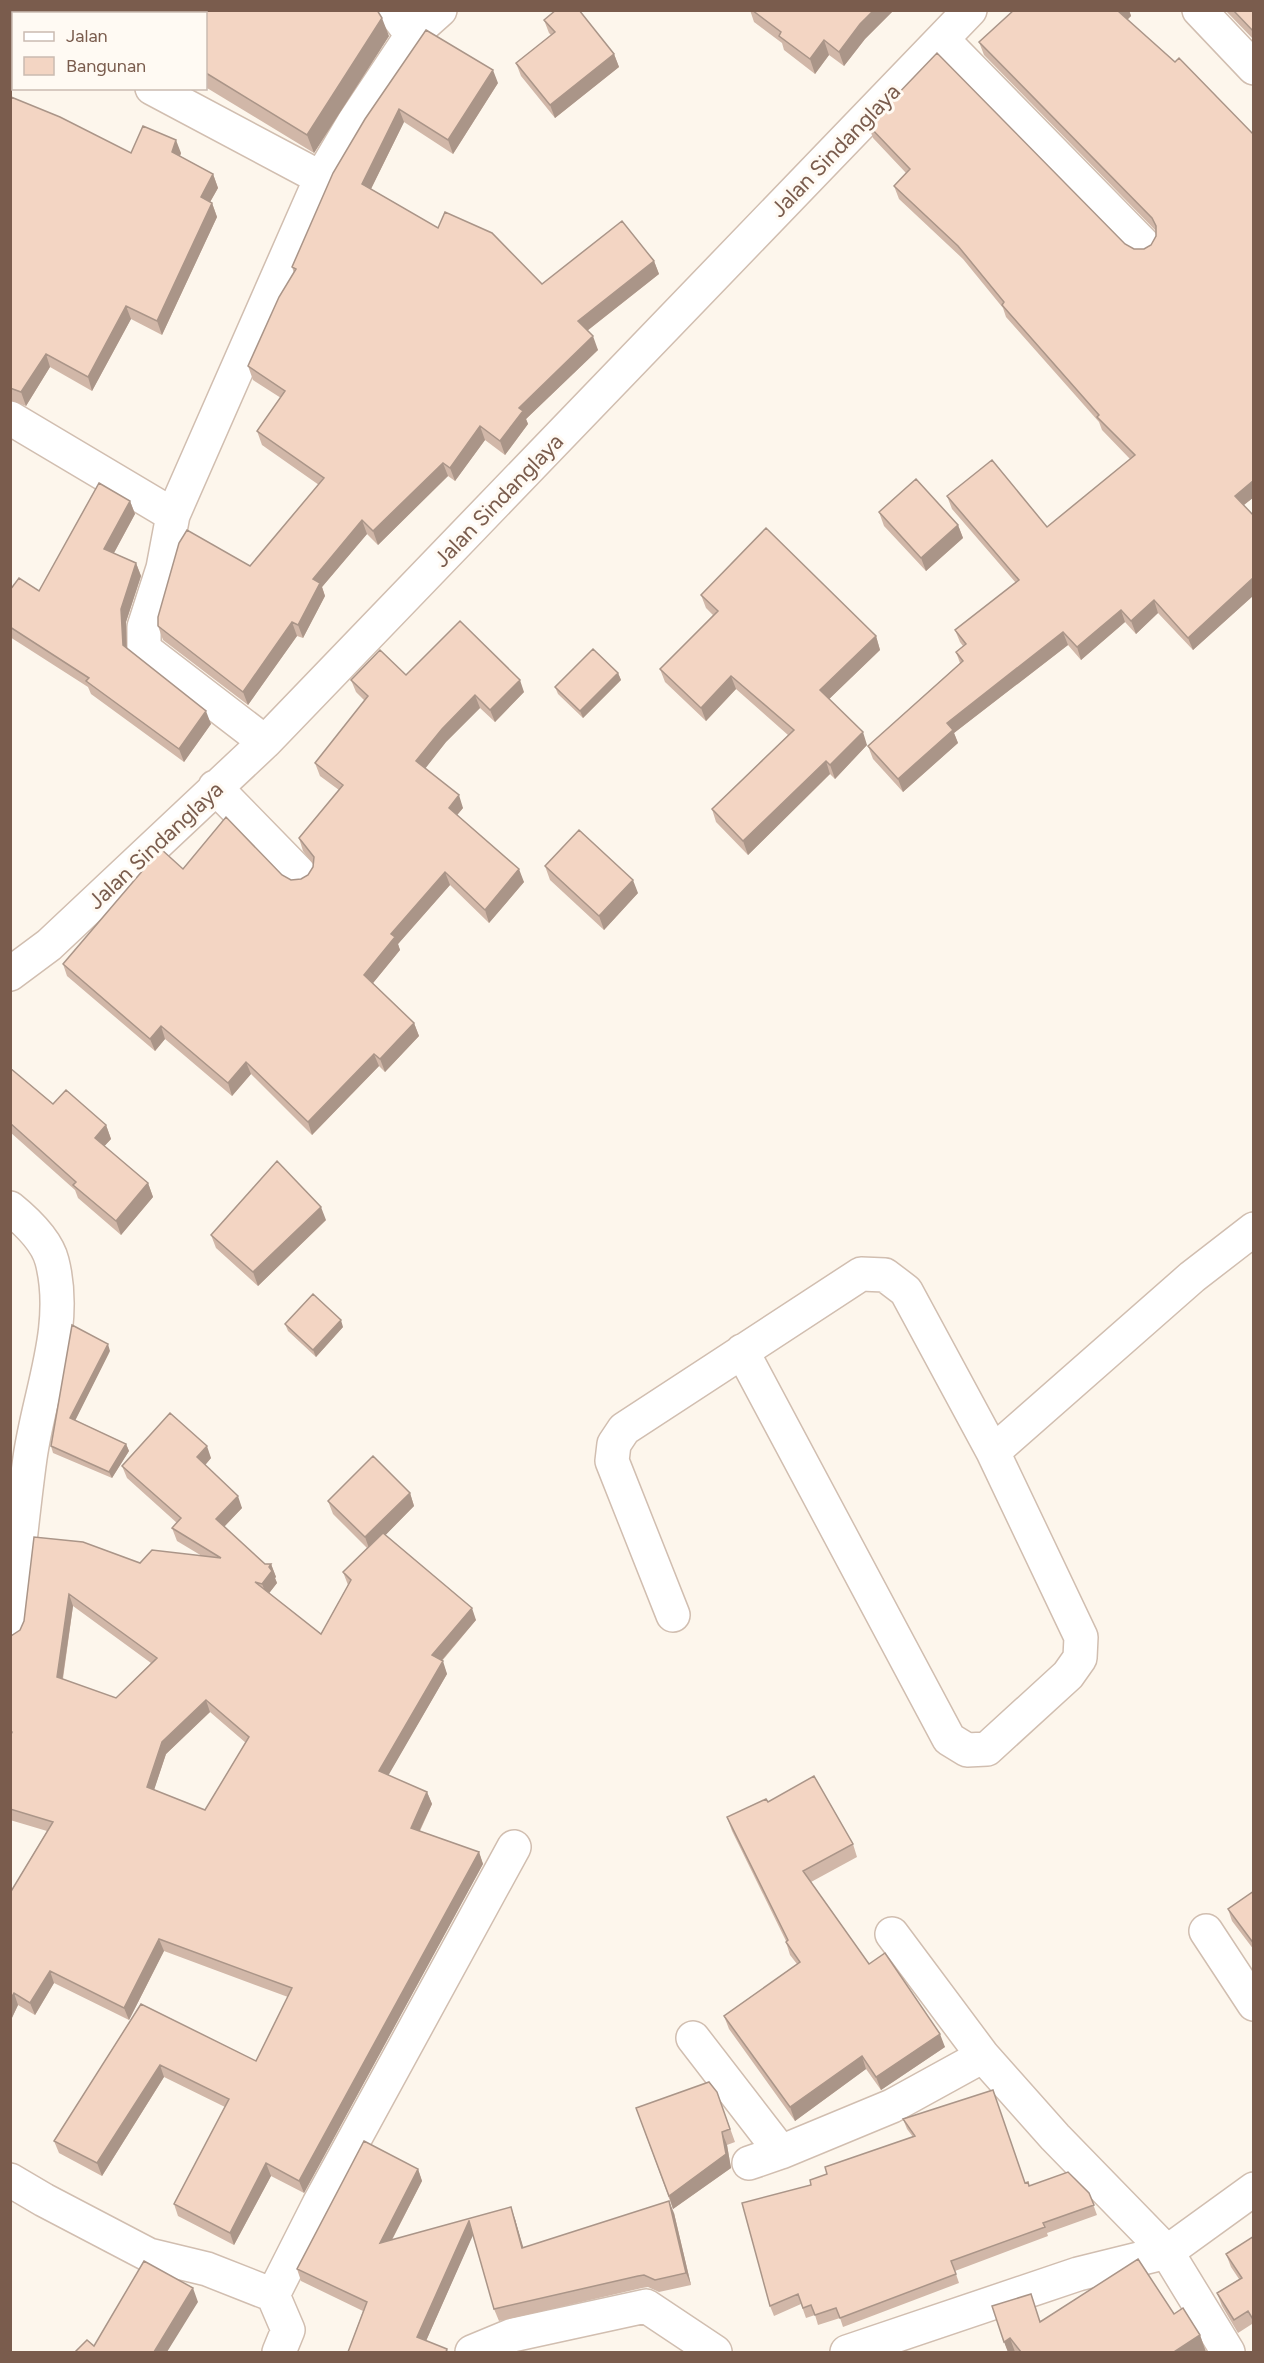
<svg xmlns="http://www.w3.org/2000/svg" width="1264" height="2363" viewBox="0 0 1264 2363" font-family="Figtree,sans-serif">
<style>
.lines{fill:none;stroke-linecap:round;stroke-linejoin:round}
.minor-casing{stroke:#d1beb0;stroke-width:36}
.minor{stroke:#fff;stroke-width:33}
.wall{fill:#d1b7a8;fill-rule:evenodd}
.shaded-wall{fill:#aa9588}
.building{fill:#f3d5c3;stroke:#aa9588;stroke-width:1.5;fill-rule:evenodd}
.labels{text-anchor:middle;stroke-width:6;stroke-linejoin:round;paint-order:stroke}
.street-label{font-size:22px;fill:#7a5c4d;stroke:#fffaf3}
</style>
<rect width="100%" height="100%" fill="#fdf6ec"/>
<g class="lines">
<g class="minor-casing">
<path id="minor" d="M393 10 412 35
M1199 10 1254 68
M942 39 1143 244
M152 88 321 178
M10 418 173 515
M265 742 144 649V627L163 568 173 515 321 178 354 122 412 35 440 10
M215 787 300 874
M10 974 49 945 265 742 970 10
M10 1208C26 1221 47 1241 52 1261 69 1327 39 1393 30 1458 22 1516 17 1573 10 1631
M993 1452 1192 1277 1254 1229
M673 1615 612 1461 614 1444 624 1429 861 1274 885 1275 906 1291 993 1452 1081 1637 1080 1658 1068 1675 987 1749 967 1750 949 1739 742 1351
M1206 1931 1254 2004
M892 1934 983 2056 1055 2137 1167 2252 1228 2352
M693 2038 781 2152 892 2106 983 2056
M749 2163 781 2152
M10 2180 44 2200 149 2255 207 2269 273 2295 319 2204 514 1847
M273 2295 288 2330 279 2352
M472 2352 513 2335 646 2306 715 2352
M847 2352 1078 2274 1167 2252 1254 2189"/>
</g>
<use href="#minor" class="minor"/>
</g>
<path class="wall" d="M750 10H894L865 39 844 66 829 55 815 74 784 50 782 43 754 22Z
M1014 10H1129L1131 16 1127 20 1254 135V497L1243 505 1254 516V595L1193 650 1158 613 1136 634 1125 622 1081 660 1068 645 954 733 958 743 903 792 873 759 868 746 960 663 956 652 963 646 960 642 955 630 1016 583 952 509 947 496 1047 527 1130 459 1102 430 1099 422 1006 317 1003 308 963 259 899 199 894 186 906 173 873 138 868 125 1134 249H1144L1151 245 1156 236V231L984 55 979 42Z
M1225 10H1254V40Z
M206 14 389 36 314 153 207 88 206 85Z
M544 20 614 54 619 67 555 118 521 76 516 63 551 35 549 33Z
M498 83 453 154 404 122 371 189 438 228 542 284 654 261 659 274 587 331 598 350 526 419 528 424 505 455 485 440 455 481 448 476 378 545 367 534 322 587 325 596 303 638 297 636 248 705 163 640 158 626 250 566 319 485 262 445 257 431 281 398 253 380 248 366 294 273 292 267 365 119Z
M10 98 131 153H181L180 156 213 174 218 188 210 202 212 203 217 217 162 335 131 319 92 391 50 367 26 406 10 400Z
M130 501 135 514 114 553 136 563 141 576 126 622 127 648 211 724 184 762 91 694 88 687 10 637V590L39 591Z
M879 512 958 525 963 538 926 571 884 526Z
M701 595 876 636 880 650 829 699 867 745 835 779 830 774 748 855 716 822 712 809 788 735 736 689 706 721 665 682 660 669 713 615 706 608Z
M618 673 621 680 583 718 558 694 555 687Z
M406 675 524 692 495 722 480 708 446 742 425 768 463 808 457 815 524 882 489 923 450 885 398 944 400 950 373 983 414 1023 419 1036 385 1072 379 1066 312 1135 251 1074 232 1096 165 1039 155 1051 67 976 63 964 183 869 282 875 291 880 301 879 308 875 313 867V864L303 851 299 838 339 790 320 776 315 763 365 701 356 692 351 680Z
M545 866 638 893 604 930 550 880Z
M10 1068 53 1104 106 1125 111 1139 104 1146 148 1183 153 1197 121 1235 78 1198 75 1190 10 1132Z
M326 1220 258 1286 216 1248 211 1235Z
M285 1324 343 1327 316 1357 288 1331Z
M110 1351 75 1420 126 1444 129 1451 112 1478 53 1453 51 1446Z
M211 1458 205 1465 242 1508 224 1527 265 1564H271L276 1577 275 1578 277 1583 269 1593 321 1634 348 1585 343 1572 367 1548 333 1514 328 1501 410 1493 414 1506 385 1535 476 1620 442 1661 447 1674 388 1775 427 1792 432 1804 420 1831 479 1852 483 1864 304 2193 271 2176 234 2245 178 2216 174 2204 225 2107 164 2077 102 2176 59 2153 54 2141 141 2004 256 2061 288 1997 164 1951 129 2020 54 1983 35 2015 18 2005 10 2022V1893L47 1831 10 1820V1639L20 1630 24 1621 34 1537 140 1563 202 1556 177 1541 172 1528 177 1523 127 1478 122 1466ZM73 1606 151 1663 116 1698 63 1679ZM210 1712 246 1743 205 1810 154 1790 166 1754Z
M768 1802 853 1844 857 1857 811 1882 869 1964 945 2047 881 2090 866 2069 795 2121 729 2029 724 2016 797 1964 790 1955 786 1942V1941L732 1831 727 1817Z
M1254 1891V1950L1232 1921 1228 1909Z
M717 2092 735 2142 727 2145 731 2168 673 2209 636 2108Z
M903 2119 1029 2186 1089 2193 1097 2215 1047 2233 1048 2236 955 2271 959 2283 843 2327 840 2318 818 2325 815 2315 806 2318 801 2304 774 2316 770 2306 811 2185 827 2174 913 2137 907 2129Z
M418 2169 422 2181 392 2240 515 2219 523 2248 674 2213 691 2285 659 2292 648 2287 642 2288 499 2321 494 2309 473 2234 426 2341 447 2349 448 2352H348L363 2311 301 2281 297 2269Z
M1254 2236V2326L1252 2324 1238 2333 1222 2306 1217 2293 1239 2279 1231 2267 1226 2254Z
M992 2306 1041 2322 1174 2314 1200 2335 1206 2352H1008Z"/>
<path class="shaded-wall" d="M874 10H894L865 39 844 66 839 52 860 24Z
M1119 10H1129L1131 16 1123 24 1118 11Z
M382 18 389 36 314 153 307 135Z
M824 40 829 55 815 74 810 59Z
M614 54 619 67 555 118 550 105Z
M493 70 498 83 453 154 448 140Z
M399 109 404 122 367 197 362 184Z
M176 140 181 153 177 165 172 152Z
M213 174 218 188 205 211 201 197Z
M212 203 217 217 162 335 157 321Z
M654 261 659 274 583 334 578 321Z
M126 306 131 319 92 391 88 377Z
M593 336 598 350 526 419 528 424 505 455 500 441 519 408Z
M46 354 50 367 26 406 21 392Z
M480 426 485 440 455 481 450 468Z
M443 463 448 476 378 545 373 531Z
M1254 480V497L1239 509 1235 496Z
M130 501 135 514 109 562 104 549Z
M362 520 367 534 322 587 325 596 303 638 298 625 313 579Z
M958 525 963 538 926 571 921 558Z
M136 563 141 576 126 622 127 658 123 645 121 609Z
M1254 577V595L1193 650 1188 638Z
M1154 600 1158 613 1136 634 1131 621Z
M1121 610 1125 622 1081 660 1077 647Z
M292 622 297 636 248 705 243 692Z
M1063 632 1068 645 954 733 958 743 903 792 898 779 947 723Z
M876 636 880 650 824 704 820 690Z
M618 673 621 680 583 718 580 711Z
M731 676 736 689 706 721 701 708Z
M520 680 524 692 495 722 490 710Z
M475 695 480 708 446 742 421 774 416 761 442 729Z
M206 711 211 724 184 762 179 749Z
M863 732 867 745 835 779 830 765Z
M826 761 830 774 748 855 743 841Z
M459 795 463 808 453 820 449 808Z
M519 869 524 882 489 923 485 910Z
M445 872 450 885 398 944 400 950 369 988 364 975 391 934Z
M633 880 638 893 604 930 599 916Z
M414 1023 419 1036 385 1072 380 1059Z
M161 1026 165 1039 155 1051 150 1039Z
M374 1054 379 1066 312 1135 308 1122Z
M246 1062 251 1074 232 1096 228 1083Z
M106 1125 111 1139 100 1151 95 1138Z
M148 1183 153 1197 121 1235 116 1221Z
M321 1207 326 1220 258 1286 253 1272Z
M341 1320 343 1327 316 1357 313 1350Z
M108 1344 110 1351 73 1425 70 1418Z
M126 1444 129 1451 112 1478 109 1472Z
M207 1446 211 1458 201 1470 197 1457Z
M410 1493 414 1506 370 1551 365 1537Z
M238 1496 242 1508 220 1531 216 1519Z
M271 1564 276 1577 275 1578 277 1583 267 1596 262 1584 269 1567Z
M69 1594 73 1606 61 1689 57 1677Z
M472 1608 476 1620 436 1667 432 1655Z
M443 1661 447 1674 384 1783 379 1771Z
M206 1700 210 1712 166 1754 151 1799 147 1787 162 1742Z
M427 1792 432 1804 415 1840 411 1828Z
M479 1852 483 1864 304 2193 299 2181Z
M159 1939 164 1951 129 2020 124 2008Z
M50 1971 54 1983 35 2015 30 2003Z
M14 1993 18 2005 10 2022V2000Z
M940 2034 945 2047 881 2090 876 2077Z
M862 2056 866 2069 795 2121 790 2107Z
M160 2065 164 2077 102 2176 97 2163Z
M722 2132 727 2145 731 2168 673 2209 669 2196Z
M266 2163 271 2176 234 2245 230 2233Z
M418 2169 422 2181 384 2255 380 2243Z
M669 2201 674 2213 691 2285 686 2273Z
M511 2207 515 2219 527 2260 522 2248Z
M469 2221 474 2233 422 2350 417 2337Z
M193 2288 198 2302 167 2352H154Z
M1200 2335 1206 2352H1174Z
M1010 2338 1015 2352H1008L1004 2342Z"/>
<path class="building" d="M182 10H377L382 18 307 135 206 73V14H180Z
M556 10H579L614 54 550 105 516 63 555 32 544 20Z
M752 10H874L860 24 839 52 824 40 810 59 779 36 781 32Z
M1014 10H1119L1118 11 1175 62 1179 58 1254 135V480L1235 496 1254 516V577L1188 638 1154 600 1131 621 1121 610 1077 647 1063 632 947 723 953 730 898 779 868 746 963 661 956 652 966 644 955 630 1019 580 947 496 992 460 1047 527 1135 455 1097 417 1099 415 1002 305 1004 302 958 246 894 186 910 169 868 125 937 53 1125 244 1134 249H1144L1151 245 1156 236V226L1152 218 979 42Z
M1233 10H1254V32Z
M426 30 493 70 448 140 399 109 362 184 438 228 445 212 492 233 542 284 622 221 654 261 578 321 593 336 519 408 523 411 500 441 480 426 450 468 443 463 373 531 362 520 313 579 320 583 298 625 292 622 243 692 158 626V617L179 543 187 530 250 566 324 478 257 431 285 391 248 366 279 297 296 269 292 267 333 173 365 119Z
M11 97 60 117 131 153 143 126 176 140 172 152 213 174 201 197 212 203 157 321 126 306 88 377 46 354 21 392 10 388Z
M916 479 958 525 921 558 879 512Z
M99 483 130 501 104 549 136 563 121 609 123 645 206 711 179 749 86 681 89 678 10 627V590L19 578 39 591Z
M766 528 876 636 820 690 863 732 830 765 826 761 743 841 712 809 794 730 731 676 701 708 660 669 718 611 701 595Z
M460 621 520 680 490 710 475 695 442 729 416 761 459 795 449 808 519 869 485 910 445 872 391 934 395 937 364 975 414 1023 380 1059 374 1054 308 1122 246 1062 228 1083 161 1026 150 1039 63 964 161 849 183 869 226 817 282 875 291 880 301 879 308 875 313 867 314 857 299 838 343 785 315 763 368 696 351 680 380 650 406 675Z
M593 649 618 673 580 711 555 687Z
M579 830 633 880 599 916 545 866Z
M10 1068 53 1104 66 1090 106 1125 95 1138 148 1183 116 1221 73 1185 76 1182 10 1123Z
M277 1161 321 1207 253 1272 211 1235Z
M313 1294 341 1320 313 1350 285 1324Z
M72 1325 108 1344 70 1418 126 1444 109 1472 51 1446Z
M170 1413 207 1446 197 1457 238 1496 216 1519 265 1564H271L269 1567 272 1571 262 1584 255 1582 321 1634 351 1580 343 1572 383 1533 472 1608 432 1655 443 1661 379 1771 427 1792 411 1828 479 1852 299 2181 266 2163 230 2233 174 2204 229 2099 160 2065 97 2163 54 2141 141 2004 256 2061 292 1988 159 1939 124 2008 50 1971 30 2003 14 1993 10 2000V1893L53 1822 10 1809V1737L12 1732 10 1731V1639L11 1636 20 1630 24 1621 34 1537 83 1542 140 1563 152 1550 221 1558 172 1528 181 1518 122 1466ZM69 1594 157 1658 116 1698 57 1677ZM206 1700 249 1737 205 1810 147 1787 162 1742Z
M373 1456 410 1493 365 1537 328 1501Z
M814 1776 853 1844 803 1871 869 1964 885 1953 940 2034 876 2077 862 2056 790 2107 724 2016 800 1962 786 1942 788 1940 727 1817 766 1799 768 1802Z
M1254 1891V1944L1228 1909Z
M709 2082 717 2092 730 2129 722 2132 726 2154 669 2196 636 2108Z
M993 2090 1025 2183 1028 2182 1029 2186 1068 2172 1089 2193 1094 2205 1043 2223 1045 2227 951 2261 956 2274 840 2318 836 2308 815 2315 811 2305 803 2308 798 2294 770 2306 742 2203 811 2185 810 2180 827 2174 825 2167 915 2136 903 2119Z
M364 2141 418 2169 380 2243 511 2207 522 2248 669 2201 686 2273 655 2280 644 2275 638 2276 494 2309 469 2221 417 2337 447 2349 446 2352H348L367 2302 297 2269Z
M1254 2236V2321L1248 2311 1234 2320 1217 2293 1242 2278 1226 2254Z
M1138 2259 1174 2314 1183 2308 1200 2335 1174 2352H1021L1010 2338 1004 2342 992 2306 1031 2294 1040 2322Z
M144 2261 193 2288 154 2352H75L87 2340 94 2346Z"/>
<g class="labels">
<g class="street-label">
<text transform="translate(835 150) rotate(-46)" y="8">Jalan Sindanglaya</text>
<text transform="translate(498 500) rotate(-46)" y="8">Jalan Sindanglaya</text>
<text transform="translate(155 845) rotate(-43)" y="8">Jalan Sindanglaya</text>
</g>
</g>
<rect width="1264" height="2363" fill="none" stroke="#7a5c4d" stroke-width="24"/>
<rect x="12" y="12" width="195" height="78" fill="#fffaf3" stroke="#cabbb1" stroke-width="1.5"/>
<rect x="24" y="32" width="30" height="9" fill="#ffffff" stroke="#cabbb1" stroke-width="1.5"/>
<text x="66" y="42" font-size="18" fill="#7a5c4d">Jalan</text>
<rect x="24" y="57" width="30" height="18" fill="#f3d5c3" stroke="#cabbb1" stroke-width="1.5"/>
<text x="66" y="72" font-size="18" fill="#7a5c4d">Bangunan</text>
</svg>
